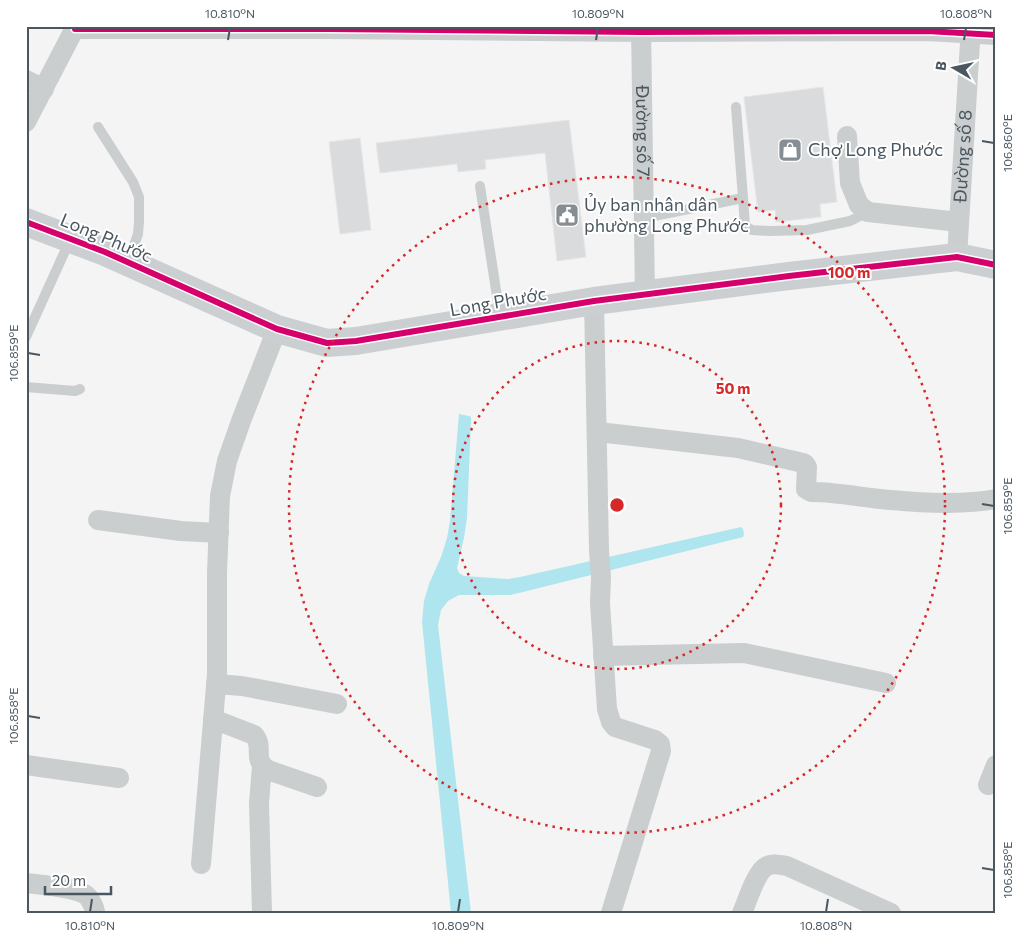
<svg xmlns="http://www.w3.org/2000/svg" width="1022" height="939" viewBox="0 0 1022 939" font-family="Commissioner,sans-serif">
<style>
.water{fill:#afe5ee}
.building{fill:#dadbdc;stroke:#e5e6e7}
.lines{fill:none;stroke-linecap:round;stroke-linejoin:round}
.lane{stroke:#cacecf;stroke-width:10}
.street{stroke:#cacecf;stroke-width:20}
.secondary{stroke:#cccfd1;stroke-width:28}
.cycleway-casing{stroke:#fff;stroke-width:9}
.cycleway{stroke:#d6006c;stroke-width:6}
.ticks{fill:none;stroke:#4a5760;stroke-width:2}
.ring{fill:none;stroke:#d62828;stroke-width:2.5;stroke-dasharray:2.5 5}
.labels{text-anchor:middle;stroke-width:4;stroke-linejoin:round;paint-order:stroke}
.street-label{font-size:18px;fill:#4a5760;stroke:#fff}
.poi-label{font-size:18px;fill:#4a5760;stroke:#fff;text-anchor:start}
.centre{fill:#d62828;stroke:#fff;stroke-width:2.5}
.ring-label{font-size:15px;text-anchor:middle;font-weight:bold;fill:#d62828;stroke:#fff;stroke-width:4;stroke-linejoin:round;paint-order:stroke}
.neatline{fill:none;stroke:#4a5760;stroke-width:2}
.ticks-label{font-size:12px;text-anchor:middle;fill:#4a5760}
</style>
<rect width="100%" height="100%" fill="#f4f4f4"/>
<path class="water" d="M459 414 469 416 471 417V420L467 518 464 538 457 568 459 573 464 576 508 579 520 577 741 527 743 529 744 534 743 537 523 592 510 595H459L448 601 441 610 438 625 471 913H451L422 622 424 601 429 584 441 557 447 538 450 521Z"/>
<path class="building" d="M823 87 837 202 820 204 821 217 776 222 775 210 758 212 744 97Z
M569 120 586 257 557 261 545 153 485 160 486 169 458 172 457 164 380 173 376 143Z
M360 138 371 230 340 234 329 142Z"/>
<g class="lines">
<path class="lane" d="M98 127 133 182 139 197V221L138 234 128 262
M480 186 500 316
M743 198 745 226 752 230 769 231 807 230 850 221 868 212
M644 218 743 198 736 107
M26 337 70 240
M26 387 75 391 80 389"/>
<g class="street">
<path id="s1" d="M641 26 645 296"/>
<path d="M75 29H329L641 32 927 31 996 35"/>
<path d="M26 80 44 89"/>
<path d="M26 122 76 26"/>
<path d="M847 136 850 183 859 205 868 212 959 222"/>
<path id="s2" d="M957 257 971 26"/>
<path d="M594 301 599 550 601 577 600 603 607 709 611 722 615 727 655 740 660 744 661 751 611 913"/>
<path d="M598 432 738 448 803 463 805 464 807 467 806 489 811 492C838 492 864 498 891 500 923 503 965 505 996 499"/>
<path d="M98 520 181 531 219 533"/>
<path d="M603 656 744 653 886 683"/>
<path d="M216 684 242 686 337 704"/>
<path d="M213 719 254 735C265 747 251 759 268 770L317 787"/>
<path d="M26 765 119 778"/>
<path d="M262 766 259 803 262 913"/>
<path d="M988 785 996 765"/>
<path d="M201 864 217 674V573L220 496 227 461 241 421 277 329"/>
<path d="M26 883C41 885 75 887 86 895 90 898 95 908 95 913"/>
<path d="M742 913C747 902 756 871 767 866 772 863 781 865 787 866L891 913"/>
</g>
<path class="secondary" d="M26 222 105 252 277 329 327 343 356 341 594 301 789 276 957 257 996 265"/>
<g class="cycleway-casing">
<path id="cycleway" d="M75 29H329L641 32 927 31 996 35
M26 222 105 252 277 329 327 343 356 341 594 301 789 276 957 257 996 265"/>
</g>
<use href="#cycleway" class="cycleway"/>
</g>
<path class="ticks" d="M228 40 230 28M596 40 598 28M964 40 966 28M982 141 994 143M28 353 40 355M982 504 994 506M28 716 40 718M982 868 994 870M90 912 92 899M458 912 460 899M826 912 828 899"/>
<g class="ring">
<circle cx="617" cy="505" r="164"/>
<circle cx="617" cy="505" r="328"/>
</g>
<defs>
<g id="shop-square" transform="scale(1.25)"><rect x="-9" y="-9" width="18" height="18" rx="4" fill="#868e94" stroke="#fff"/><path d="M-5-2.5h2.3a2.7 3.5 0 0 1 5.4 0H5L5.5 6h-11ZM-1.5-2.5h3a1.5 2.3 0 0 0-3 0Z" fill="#fff"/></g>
<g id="civic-square" transform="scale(1.25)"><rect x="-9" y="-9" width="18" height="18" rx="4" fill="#868e94" stroke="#fff"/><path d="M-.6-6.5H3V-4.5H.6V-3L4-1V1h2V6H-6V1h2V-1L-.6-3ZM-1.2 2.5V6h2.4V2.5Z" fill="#fff"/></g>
</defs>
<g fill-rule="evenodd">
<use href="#shop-square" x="790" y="150"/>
<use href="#civic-square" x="567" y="215"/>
</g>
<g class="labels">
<g class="street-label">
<text dy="6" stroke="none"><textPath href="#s1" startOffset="105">Đường số 7</textPath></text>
<text dy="6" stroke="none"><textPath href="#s2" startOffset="101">Đường số 8</textPath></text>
<text transform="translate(106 238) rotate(23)" y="6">Long Phước</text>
<text transform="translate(498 302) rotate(-10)" y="6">Long Phước</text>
</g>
<g class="poi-label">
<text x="808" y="156">Chợ Long Phước</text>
<text x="584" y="211">Ủy ban nhân dân<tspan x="584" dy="21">phường Long Phước</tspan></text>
</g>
</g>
<circle cx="617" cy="505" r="8" class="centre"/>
<g class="ring-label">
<text x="849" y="278">100 m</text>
<text x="733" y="394">50 m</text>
</g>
<rect width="1022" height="939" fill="none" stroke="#ffffff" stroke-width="55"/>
<g transform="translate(954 68) rotate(279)" stroke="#ffffff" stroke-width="4" paint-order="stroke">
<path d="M0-4L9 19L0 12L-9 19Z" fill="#4a5760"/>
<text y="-8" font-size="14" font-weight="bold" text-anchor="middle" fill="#4a5760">B</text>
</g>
<path d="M45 886v8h66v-8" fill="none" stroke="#4a5760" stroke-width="2.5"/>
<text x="52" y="886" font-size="15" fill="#4a5760" stroke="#ffffff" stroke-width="4" paint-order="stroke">20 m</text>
<rect x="28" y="28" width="966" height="884" class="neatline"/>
<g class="ticks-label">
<text x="230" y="18">10.810°N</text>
<text x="598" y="18">10.809°N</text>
<text x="966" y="18">10.808°N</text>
<text transform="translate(1008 143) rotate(-90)" y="4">106.860°E</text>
<text transform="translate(14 353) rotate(-90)" y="4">106.859°E</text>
<text transform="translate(1008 506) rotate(-90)" y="4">106.859°E</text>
<text transform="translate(14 716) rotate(-90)" y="4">106.858°E</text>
<text transform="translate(1008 870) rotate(-90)" y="4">106.858°E</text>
<text x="90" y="930">10.810°N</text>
<text x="458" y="930">10.809°N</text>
<text x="826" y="930">10.808°N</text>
</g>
</svg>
